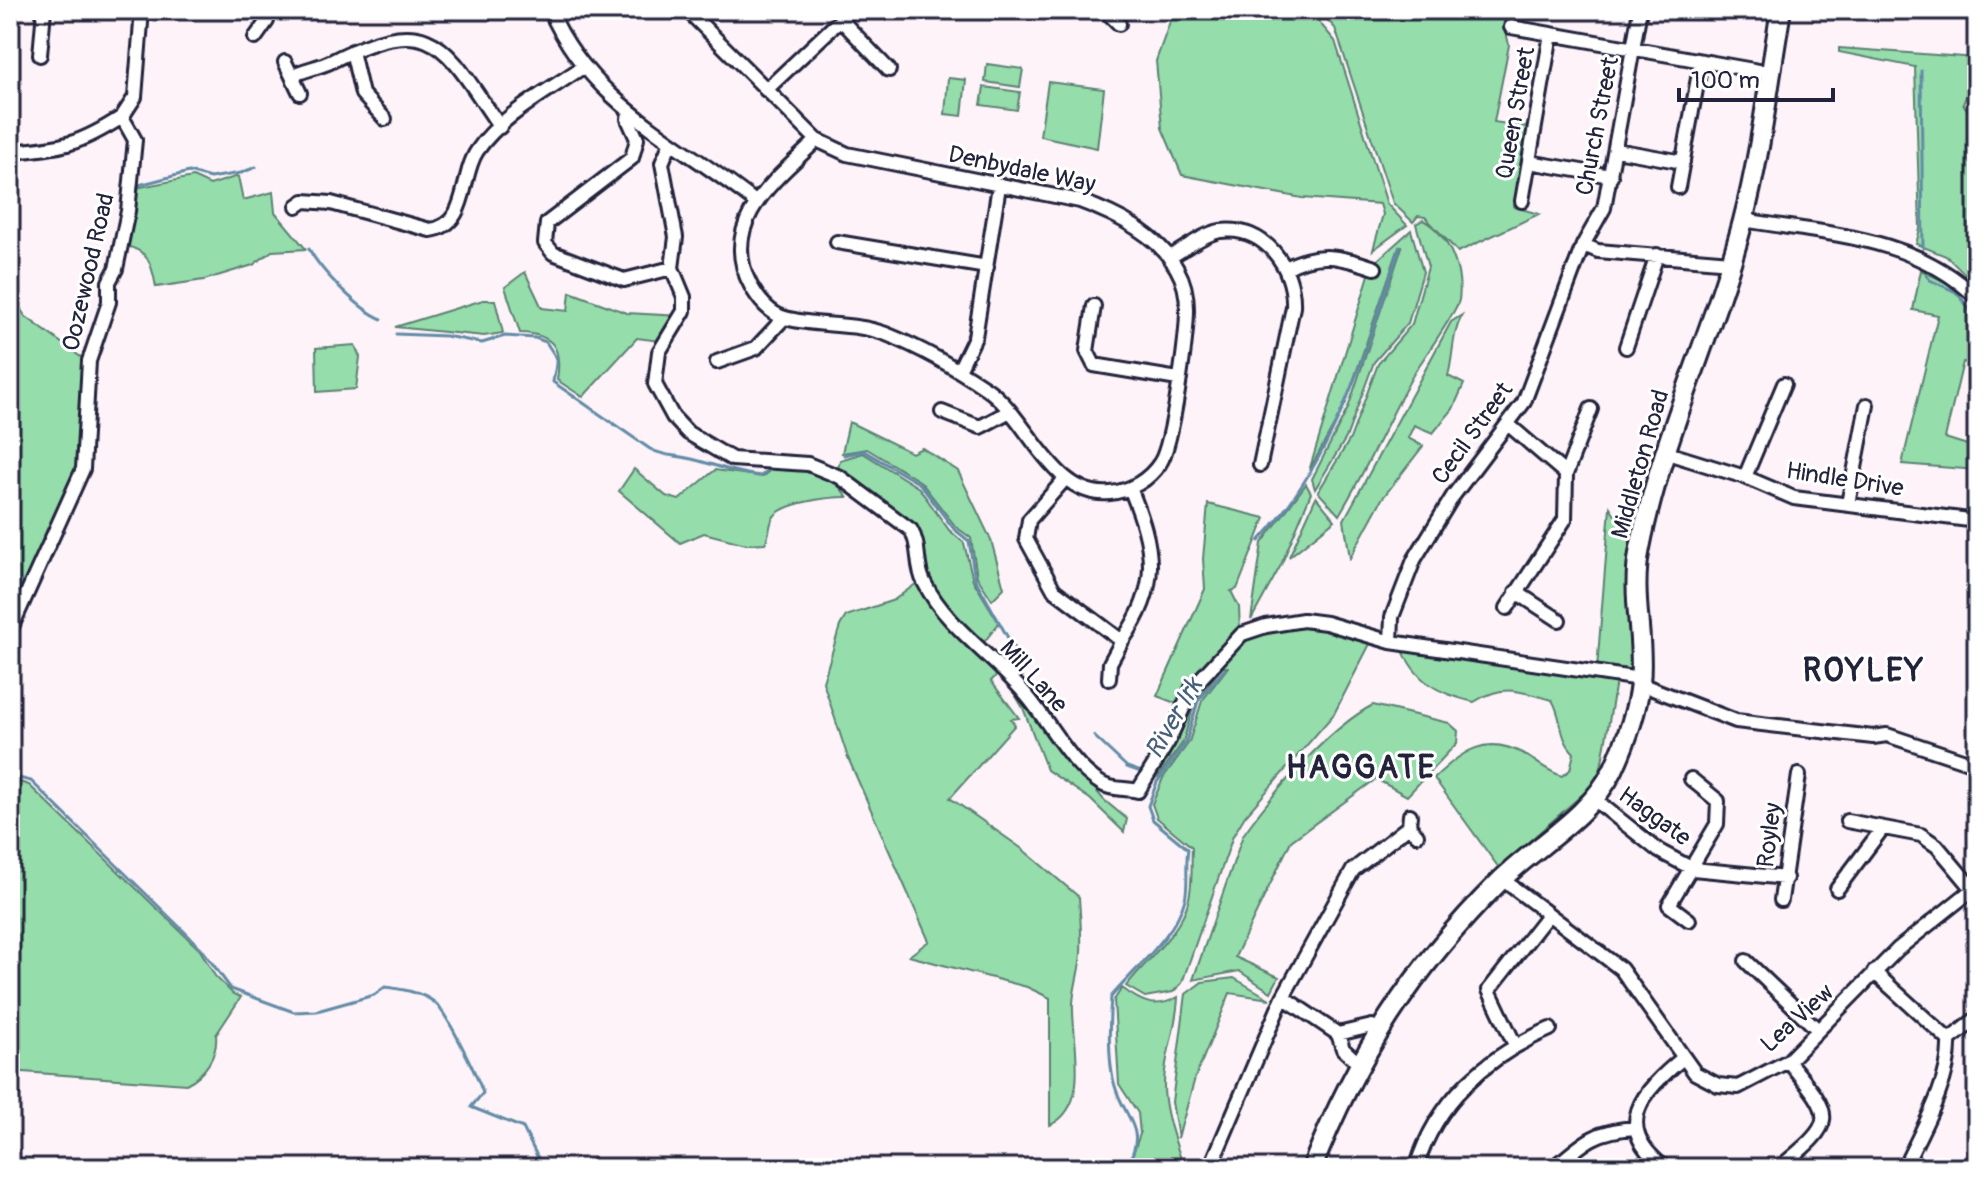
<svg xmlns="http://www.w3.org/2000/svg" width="1987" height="1178" viewBox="0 0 1987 1178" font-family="Pangolin,sans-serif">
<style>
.green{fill:#95ddab;stroke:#5c8073;stroke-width:2}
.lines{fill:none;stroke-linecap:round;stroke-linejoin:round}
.stream{stroke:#628ba6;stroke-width:3}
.minor-casing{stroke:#22223b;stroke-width:18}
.secondary-casing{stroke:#22223b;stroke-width:24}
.minor{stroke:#fff;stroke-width:12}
.secondary{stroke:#fff;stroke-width:18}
.labels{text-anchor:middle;stroke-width:6;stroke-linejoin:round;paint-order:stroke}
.street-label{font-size:24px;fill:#22223b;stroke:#fff}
.water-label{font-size:26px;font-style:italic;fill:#475f79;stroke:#fff}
.district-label{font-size:32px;font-weight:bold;letter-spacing:2px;fill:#22223b;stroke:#fff}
</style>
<rect width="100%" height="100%" fill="#fdf3f9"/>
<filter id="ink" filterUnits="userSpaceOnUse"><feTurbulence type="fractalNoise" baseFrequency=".0125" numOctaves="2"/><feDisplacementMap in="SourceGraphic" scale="16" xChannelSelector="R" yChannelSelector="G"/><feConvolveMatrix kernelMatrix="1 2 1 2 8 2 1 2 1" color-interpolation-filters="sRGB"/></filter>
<g filter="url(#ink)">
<path class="green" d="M1180 10H1309L1335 41 1387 204 1407 225 1373 250 1383 214 1380 204 1302 198 1182 175 1162 128 1156 61 1173 13Z
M1318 10H1501L1509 45 1494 122 1528 127 1514 207 1539 214 1458 252 1425 217 1418 216 1413 222 1393 203 1335 28Z
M1839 48 1977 58V69L1963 104 1968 110 1977 112V286L1946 256 1916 244 1920 229 1915 67 1839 52Z
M987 64 1023 69 1020 87 985 82Z
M948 78 966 80 962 116 945 114Z
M1048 82 1104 89 1097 148 1040 136Z
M984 87 1020 92 1017 110 981 105Z
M238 176 243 200 273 192 275 212 306 249 272 251 253 265 204 280 156 287C152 265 149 250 125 246L135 188 193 177 210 185Z
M1423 220C1449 234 1463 271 1459 300 1457 311 1423 359 1414 373 1388 420 1367 469 1339 515L1318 492 1350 439 1378 364 1412 324 1428 267 1416 224Z
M1411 230 1423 272 1408 323 1374 362 1346 438 1315 489 1312 479 1348 408 1402 247H1399L1345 405 1309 471 1372 265Z
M1921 270 1949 284 1977 318V365L1963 362 1945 438 1977 448V470L1902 464 1938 315 1913 310Z
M525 272 542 308 568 311 570 292 627 313 680 316 660 341 637 338 583 397 557 380C562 348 554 334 520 333L505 287Z
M10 292 25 316 86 361 81 451 70 484 10 614Z
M483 300H495L503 333 484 336 395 327Z
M1462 315C1451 337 1454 354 1448 376L1464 384 1453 409 1433 433 1414 425 1408 438 1423 446 1382 499 1350 558 1344 520 1451 322Z
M355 345 360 357 356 389 317 392 316 348Z
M849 422 912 453 922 448 958 471 991 540 1004 588 992 600 977 577 971 538 956 527 921 482 867 449 842 453Z
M863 453 919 488 949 530 964 543 973 580 999 623 981 646 926 580 921 537 837 473 840 460Z
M784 466C812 468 832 473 847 497 831 497 782 502 773 518 769 525 770 535 765 543L746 544 704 533 680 543 619 491 634 469 666 496 679 500 715 470 762 477 773 468Z
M1306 484 1311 493 1281 565 1251 620 1262 543Z
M1316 497 1335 520 1289 557Z
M1208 504 1265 518 1237 589 1231 591 1239 607 1240 632 1180 705 1157 696 1205 589 1203 559Z
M1610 507 1621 524 1637 530 1628 582 1635 677 1597 669Z
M917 583 999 673 991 681 1019 718 1011 719 1015 725 950 798 1021 848 1079 897C1080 915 1082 935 1081 953 1080 970 1074 986 1073 1003 1071 1038 1093 1105 1050 1125V998L1027 987 909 956 929 941 848 758 823 682 840 626 846 616 894 600Z
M1301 623 1372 640 1334 714 1245 816 1233 836 1182 983 1173 992 1145 997 1126 986C1147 959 1182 932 1189 898 1193 882 1191 863 1192 847L1157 818 1152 804 1163 778 1189 742 1202 701 1228 667H1223L1195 701 1183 742 1158 777 1153 772 1188 700 1245 636Z
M1401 646 1616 681 1601 768 1592 786 1499 868 1434 778C1462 752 1485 733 1524 754 1537 762 1547 771 1562 776L1570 770 1574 753C1558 737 1563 718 1552 700 1520 691 1503 683 1474 702 1439 694 1415 682 1401 646Z
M1011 688 1104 800 1127 819 1124 832 1090 799 1047 770 1023 708Z
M1373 705 1449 723 1458 731 1457 743 1407 796 1376 779 1291 841 1235 957 1279 977 1271 992 1239 971 1193 980 1243 835C1271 795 1330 727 1373 705Z
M10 779 29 785 200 950 215 976 233 994 241 997 216 1035C218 1055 205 1075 186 1084L10 1071Z
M1234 978 1270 999 1230 993 1195 1078 1178 1138 1172 1102 1186 994 1202 982Z
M1122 988C1141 1002 1155 1010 1178 997 1177 1024 1168 1046 1165 1071 1160 1104 1174 1137 1184 1168H1128L1140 1134 1138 1113 1119 1084 1114 1000Z"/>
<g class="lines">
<path class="stream" d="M1921 71 1923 249
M139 185 189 172 210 178 241 173 256 167
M309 249C321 271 359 310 382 319
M1926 275 1930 280 1958 293 1977 320
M396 334 446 336 482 343 505 336 535 338 546 342 557 359 553 382 650 449C663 456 672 455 687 458 713 463 732 474 761 476L772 466
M844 455 864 451 920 484 954 529 969 541 975 579 1017 654
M1259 541C1336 458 1365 352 1400 247
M1094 736 1127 767 1144 773
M10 776 31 781 201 948 231 989 294 1012 317 1011 374 995 385 987C401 989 421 992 434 1002 447 1012 477 1076 483 1093L471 1107 523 1128 543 1168
M1125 1168C1150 1129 1124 1119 1115 1086 1107 1061 1109 1024 1111 997 1134 970 1177 933 1185 899 1189 884 1185 866 1188 849L1153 820 1148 806 1157 782 1186 742 1198 701 1225 669"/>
<g class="minor-casing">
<path id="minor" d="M550 10C591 105 680 142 755 202
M687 10 817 140 847 154 1080 201C1116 214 1158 234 1177 269 1184 281 1187 295 1187 309 1187 335 1173 444 1160 463 1149 480 1130 491 1110 493 1053 499 1028 417 987 389 956 368 921 348 886 334 854 322 818 327 785 318 770 314 758 299 751 286 717 223 776 179 817 140
M1105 10 1119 24
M841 20 889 70
M1511 27 1770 73
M255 38 267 21 268 10
M352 51 362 94 385 119
M40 55 44 10
M285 62 300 93
M292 76C304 69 319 68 332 61 434 10 443 44 500 127
M766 90 851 10
M629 112 628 119 637 139 632 158 547 223 545 243 553 253 624 280 672 268
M670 144 662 163 676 237 672 268 684 297V311L659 352 655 384 673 417 688 433 732 459 808 464 840 477 911 530C921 547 915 565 924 582 947 628 995 657 1027 696 1050 723 1071 766 1102 784 1111 790 1127 788 1138 791L1168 742 1192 688 1242 634 1266 626 1303 620 1326 623 1391 642 1640 679
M1616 150 1683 162
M10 152C61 148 79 145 122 117
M1529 162 1611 176
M1678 187 1701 62
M1522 201 1551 34
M297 206 304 201 331 203 430 230C469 225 460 176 477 151 501 115 549 91 584 66
M1743 220C1825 234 1915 236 1977 298
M837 242 987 267
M1583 245 1598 251 1731 262
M1170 257C1185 249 1203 234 1220 231 1264 225 1295 267 1293 307L1260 465
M1286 268C1319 250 1341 257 1375 268
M1094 306 1087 351 1094 365 1178 379
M1626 347 1657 255
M717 362 756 348 784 318
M959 370 975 337 999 186
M942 412 980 427 1010 411
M1510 426 1566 474
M1664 452 1745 477 1794 498 1977 521
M1745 477 1784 384
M1065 479 1029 520 1026 539 1054 590 1122 641C1161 586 1155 548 1130 488
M1848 504 1867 405
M1516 592 1559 620
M1507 608 1565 519 1566 474 1591 409
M10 631 83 469 89 361 109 302V282L116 269 128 211 135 140 122 117 135 97 142 10
M1391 642 1392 617 1414 560 1453 496 1524 402 1583 245 1604 208 1640 10
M1109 679 1110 663 1122 641
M1640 684 1736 721 1873 737 1887 735 1977 765
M1594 799 1659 851 1693 869 1786 878
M1410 815 1409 826 1417 835
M1847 821 1921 835 1937 846 1973 889
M1502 879 1621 969 1695 1073 1718 1085 1738 1087 1788 1061 1898 949 1977 886
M1837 889 1882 829
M1781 900 1799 775
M1689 920 1669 905 1717 824 1718 801 1691 779
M1746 961 1818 1030
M1874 972 1949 1040C1951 1082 1921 1131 1904 1168
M1283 997 1338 1034 1343 1049 1358 1063
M1338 1034 1372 1026 1379 1029
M1949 1040 1977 1018
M1515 1045 1489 990 1547 916
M1555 1167C1584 1142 1596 1130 1636 1128
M1210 1168 1283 997 1353 870 1409 826
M1416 1168C1436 1101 1487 1056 1550 1029
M1665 1168C1610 1126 1643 1091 1683 1058
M1779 1168C1838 1120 1835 1118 1788 1061"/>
</g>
<g class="secondary-casing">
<path id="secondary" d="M1312 1168C1356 1056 1413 968 1498 883 1535 846 1590 817 1613 770 1625 744 1637 712 1640 683 1645 637 1630 596 1640 548 1662 435 1714 332 1743 221 1761 152 1769 80 1781 10"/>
</g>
<use href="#minor" class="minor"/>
<use href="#secondary" class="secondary"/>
</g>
</g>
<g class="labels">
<g class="street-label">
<text transform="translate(1515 113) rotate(-80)" y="8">Queen Street</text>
<text transform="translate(1597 126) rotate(-79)" y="8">Church Street</text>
<text transform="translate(1022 169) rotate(12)" y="8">Denbydale Way</text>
<text transform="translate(88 272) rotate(-77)" y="8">Oozewood Road</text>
<text transform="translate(1472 433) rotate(-54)" y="8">Cecil Street</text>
<text transform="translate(1640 464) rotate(-74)" y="8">Middleton Road</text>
<text transform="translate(1845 479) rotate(9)" y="8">Hindle Drive</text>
<text transform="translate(1034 676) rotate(48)" y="8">Mill Lane</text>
<text transform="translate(1655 816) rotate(36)" y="8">Haggate</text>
<text transform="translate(1769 835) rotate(-83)" y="8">Royley</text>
<text transform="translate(1797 1018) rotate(-42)" y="8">Lea View</text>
</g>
<g class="water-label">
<text transform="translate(1173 718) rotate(-60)" y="9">River Irk</text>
</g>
<g class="district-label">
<text x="1864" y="681">ROYLEY</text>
<text x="1361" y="778">HAGGATE</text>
</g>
</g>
<rect width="1987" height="1178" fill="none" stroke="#fff" stroke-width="40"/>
<rect x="20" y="20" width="1947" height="1138" fill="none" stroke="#22223b" stroke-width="3" filter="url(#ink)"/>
<path d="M1679 88v12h154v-12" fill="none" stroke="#22223b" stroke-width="4"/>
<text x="1691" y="88" font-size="24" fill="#22223b" stroke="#ffffff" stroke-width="6" paint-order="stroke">100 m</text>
</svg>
